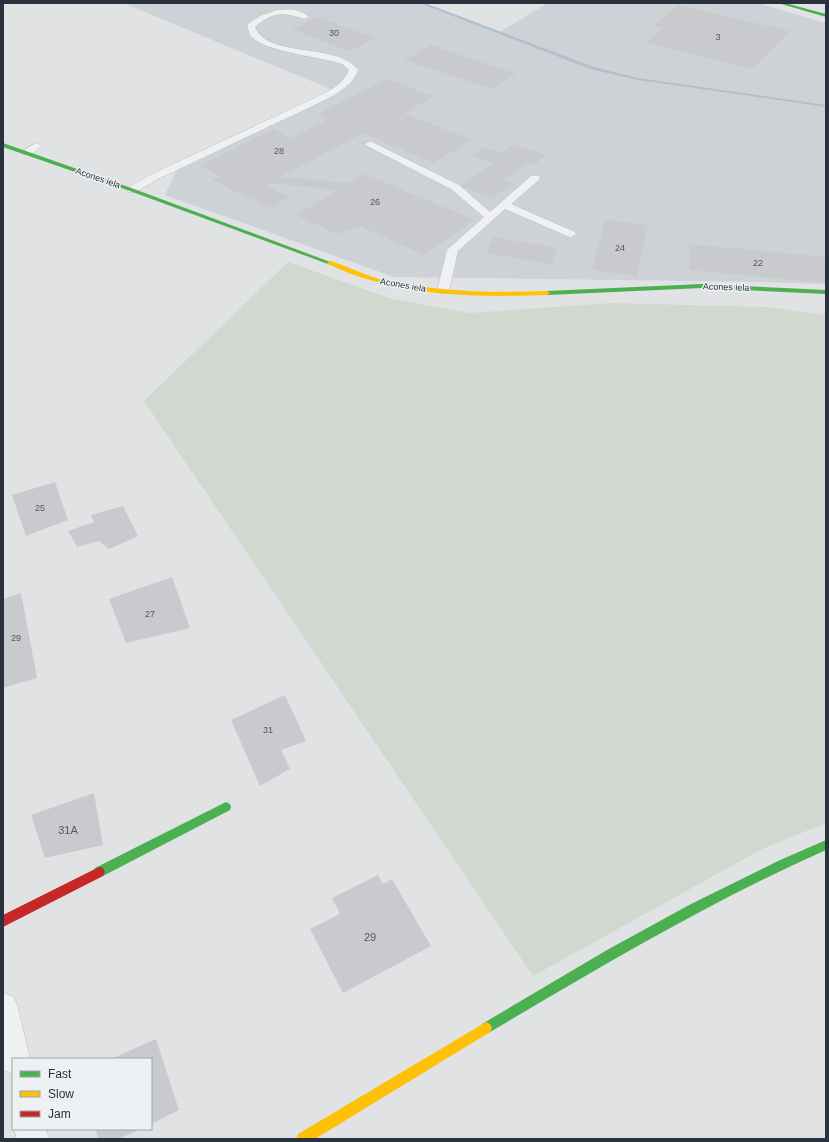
<svg xmlns="http://www.w3.org/2000/svg" width="829" height="1142" viewBox="0 0 829 1142" font-family="Helvetica,sans-serif">
<style>
.built{fill:#ced2d7}
.green{fill:#d1d8d0}
.lines{fill:none;stroke-linecap:round;stroke-linejoin:round}
.stream{fill:#b0c1cd;fill-rule:evenodd}
.building{fill:#c8cacd}
.lane-casing{stroke:#bec0c2;stroke-width:1}
.street-casing{stroke:#bec0c2;stroke-width:1}
.lane{fill:#eff0f1;fill-rule:evenodd}
.street{fill:#eff0f1;fill-rule:evenodd}
.fast{fill:#4caf50;fill-rule:evenodd}
.slow{fill:#ffc107;fill-rule:evenodd}
.jam{fill:#c62828;fill-rule:evenodd}
.labels{text-anchor:middle;stroke-width:3;stroke-linejoin:round;paint-order:stroke}
.number-label{font-size:9px;fill:#525861}
.far-street-label{font-size:9px;fill:#29313c;stroke:#edf1f4}
.near-number-label{font-size:11px;fill:#525861}
</style>
<rect width="100%" height="100%" fill="#e0e2e4"/>
<path class="built" d="M131 3H421L498 33 548 3H758L826 23V284L765 282 394 277 165 195 176 171 340 93 128 5Z"/>
<path class="green" d="M288 262 392 299 469 313 612 303 767 307 826 315V823L762 849 533 976 144 401Z"/>
<g class="lines">
<path class="stream" d="M419 3H425L594 67 638 78 826 105V107L638 80 590 69Z"/>
</g>
<path class="building" d="M678 5 790 31 752 69 646 43 663 28 653 26Z
M318 17 376 38 349 51 291 29Z
M431 45 516 74 493 89 404 60Z
M388 79 434 97 404 113 472 140 433 163 363 133 280 177 348 183 364 174 475 220 424 255 360 226 337 234 296 215 338 190 270 183 265 186 290 197 270 208 212 180 221 176 200 166 273 129 292 138 328 119 318 114Z
M513 144 546 155 534 165 527 163 502 180 512 184 491 198 461 186 493 164 472 156 485 147 501 153Z
M605 220 648 225 637 276 592 270Z
M494 237 558 248 551 264 486 253Z
M689 244 826 257V283L689 270Z
M55 482 68 520 26 536 12 495Z
M123 506 138 536 109 549 99 541 77 547 68 531 94 522 91 515Z
M172 577 190 628 126 643 109 599Z
M21 593 37 678 3 688V599Z
M285 695 306 741 281 750 290 769 260 786 231 720Z
M94 793 103 845 45 858 31 815Z
M378 875 383 884 392 879 431 946 343 993 310 929 340 914 332 898Z
M156 1039 179 1110 151 1124V1059H111Z
M96 1129H140L119 1139H98Z"/>
<g class="lines">
<g class="lane-casing">
<path id="lane" d="M277 10C287 9 301 9 309 17L305 19C283 13 275 10 255 27 268 59 338 42 358 70 353 85 340 91 327 99L158 179 136 192H128L127 190 128 188 150 175 321 95C332 89 344 83 349 70L342 64C321 57 262 52 250 35 249 32 248 29 247 26L248 24 260 16Z
M370 141 459 185 490 212 531 176H539L540 178 539 180 511 204 575 232 576 234 571 237 567 236 505 209 458 251 449 291 447 293H439L437 291 447 250 484 217 451 189 367 146 365 144Z
M36 143 39 144 41 146C37 151 29 156 23 154L21 152Z"/>
</g>
<g class="street-casing">
<path id="street" d="M3 993 14 997 18 1008 30 1059H13V1074L4 1070 3 1067Z
M14 1129H46L49 1139H17Z"/>
</g>
<use href="#lane" class="lane"/>
<use href="#street" class="street"/>
<path class="fast" d="M778 3H785L826 14V17Z
M3 143 134 189 333 263 332 264H328L130 191 3 147Z
M702 284 826 290V294L702 288 547 295 544 293 547 291Z
M226 802 230 804 231 807 230 810 103 876 99 877 95 876 93 872 95 868Z
M826 840V850C709 902 600 967 490 1032L486 1034 482 1032 480 1028 482 1024 607 950 691 904 778 861Z"/>
<path class="slow" d="M330 261C347 266 362 274 379 279 434 292 491 293 547 291L550 293 547 295C489 297 430 297 374 281 358 277 343 271 328 264L327 263Z
M486 1022 490 1024 492 1028 490 1032 315 1139H296L298 1134Z"/>
<path class="jam" d="M99 867 103 868 105 872 103 876 3 927V915Z"/>
</g>
<g class="labels">
<g class="number-label">
<text x="334" y="36">30</text>
<text x="718" y="40">3</text>
<text x="279" y="154">28</text>
<text x="375" y="205">26</text>
<text x="620" y="251">24</text>
<text x="758" y="266">22</text>
<text x="40" y="511">25</text>
<text x="150" y="617">27</text>
<text x="16" y="641">29</text>
<text x="268" y="733">31</text>
</g>
<g class="far-street-label">
<text transform="translate(98 178) rotate(19)" y="3">Acones iela</text>
<text transform="translate(403 285) rotate(10)" y="3">Acones iela</text>
<text transform="translate(726 287) rotate(2)" y="3">Acones iela</text>
</g>
<g class="near-number-label">
<text x="68" y="834">31A</text>
<text x="370" y="941">29</text>
</g>
</g>
<rect width="829" height="1142" fill="none" stroke="#29313c" stroke-width="8"/>
<rect x="12" y="1058" width="140" height="72" fill="#edf1f4" stroke="#9fa4aa"/>
<rect x="20" y="1071" width="20" height="6" fill="#4caf50" stroke="#9fa4aa"/>
<text x="48" y="1078" font-size="12" fill="#29313c">Fast</text>
<rect x="20" y="1091" width="20" height="6" fill="#ffc107" stroke="#9fa4aa"/>
<text x="48" y="1098" font-size="12" fill="#29313c">Slow</text>
<rect x="20" y="1111" width="20" height="6" fill="#c62828" stroke="#9fa4aa"/>
<text x="48" y="1118" font-size="12" fill="#29313c">Jam</text>
</svg>
